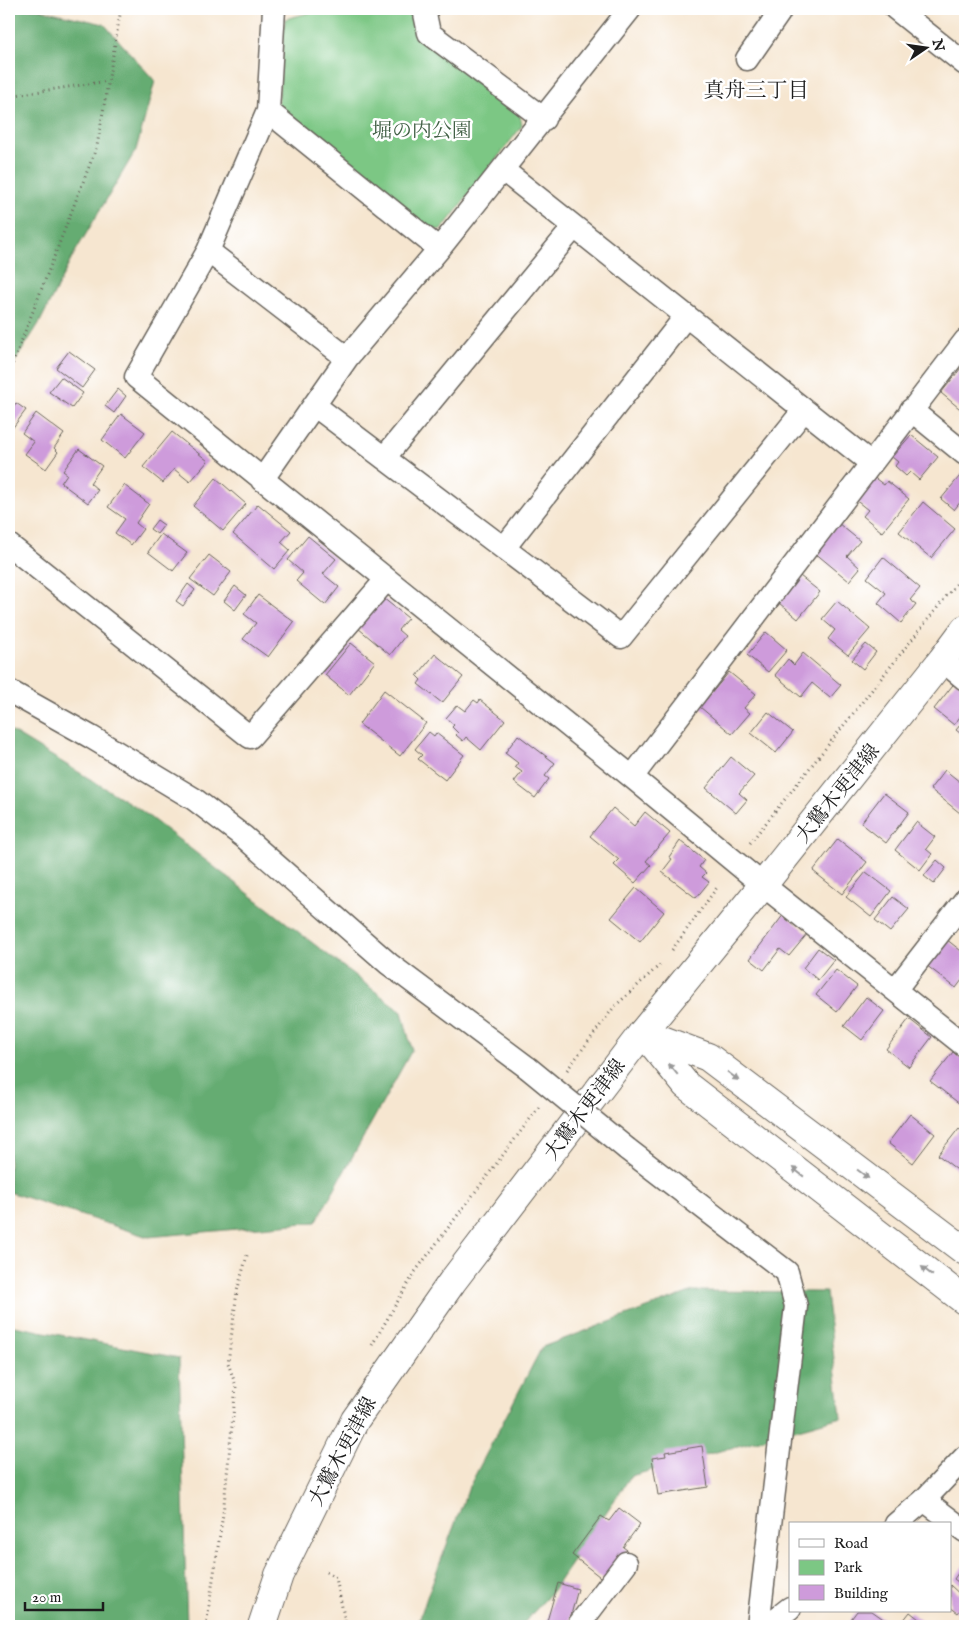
<svg xmlns="http://www.w3.org/2000/svg" width="974" height="1635" viewBox="0 0 974 1635" font-family="'IM FELL English','Noto Serif JP',serif">
<style>
.green{fill:#7cc784;stroke:#4c7250}
.forest{fill:#65ac72;stroke:#406447}
.building{fill:#ce9bdb}
.lines{fill:none;stroke-linecap:round;stroke-linejoin:round}
.minor-casing{stroke:#68635b;stroke-width:25}
.tertiary-casing{stroke:#68635b;stroke-width:30}
.secondary-casing{stroke:#68635b;stroke-width:30}
.path{stroke:#68635b;stroke-width:3;stroke-dasharray:1 4;stroke-linecap:butt}
.minor{stroke:#fff;stroke-width:22}
.tertiary{stroke:#fff;stroke-width:28}
.secondary{stroke:#fff;stroke-width:28}
.minor-bridge-casing{stroke:#68635b;stroke-width:25;stroke-linecap:butt}
.minor-bridge{stroke:#fff;stroke-width:22}
.oneway{fill:#999}
.labels{text-anchor:middle;stroke-width:5;stroke-linejoin:round;paint-order:stroke}
.park-label{font-size:20px;fill:#426046;stroke:#fff}
.street-label{font-size:20px;fill:#1c1c1c;stroke:#fff}
.neighbourhood-label{font-size:21px;fill:#1c1c1c;stroke:#fff}
</style>
<rect width="100%" height="100%" fill="#fff"/>
<filter id="ink" filterUnits="userSpaceOnUse"><feTurbulence type="fractalNoise" baseFrequency=".02" numOctaves="2"/><feDisplacementMap in="SourceGraphic" scale="10" xChannelSelector="R" yChannelSelector="G"/><feConvolveMatrix kernelMatrix="1 2 1 2 8 2 1 2 1" color-interpolation-filters="sRGB"/></filter>
<filter id="wash" filterUnits="userSpaceOnUse"><feTurbulence type="fractalNoise" baseFrequency=".0096" numOctaves="4" result="noise"/><feDisplacementMap in="SourceGraphic" scale="20" xChannelSelector="R" yChannelSelector="G"/><feGaussianBlur stdDeviation="1.12" result="paint"/><feColorMatrix in="noise" values="0 0 0 0 0 0 0 0 0 0 0 0 0 0 0 0 0 1.4 0 .05"/><feComposite in="paint" operator="in"/></filter>
<g filter="url(#wash)">
<rect width="100%" height="100%" fill="#f6e6d0"/>
<path class="green" d="M324 9H414L520 115 522 126 442 229 429 231 278 105 285 19Z"/>
<path class="forest" d="M9 9H38L104 24 155 81 136 150 74 254 40 322 9 371Z
M9 730 138 808 402 1012 412 1050 316 1222 148 1237 9 1192Z
M693 1291 826 1292 841 1417 631 1476 551 1593 521 1626H417L428 1594 469 1487 542 1347Z
M9 1325 179 1358 187 1626H9Z"/>
<g id="blocks">
<path class="building" d="M69 351 95 370 82 388 56 368Z
M965 363V413L941 393Z
M61 377 83 393 72 408 49 392Z
M118 389 126 396 114 413 105 406Z
M16 403 26 410 11 430 9 428V412Z
M36 413 64 434 54 448 58 452 46 469 25 454 34 442 22 433Z
M121 414 145 432 125 458 102 440Z
M172 432 208 461 190 482 174 469 163 483 143 467Z
M911 435 938 457 919 480 910 472 906 476 895 466 898 462 892 457Z
M79 449 102 466 90 483 98 490 88 503 61 483 67 474 63 471Z
M964 471 965 496 954 510 941 499Z
M872 476 884 485 887 481 909 499 882 532 863 516 868 510 853 498Z
M216 478 246 504 223 531 193 506Z
M124 485 149 504 136 523 143 529 131 545 115 533 125 519 108 507Z
M923 502 955 529 931 558 899 532Z
M258 504 291 531 281 542 290 550 274 569 233 534Z
M157 520 164 525 157 534 150 529Z
M838 523 860 541 847 556 860 568 849 581 814 552Z
M161 534 187 553 173 571 148 552Z
M308 536 336 559 323 574 339 587 325 605 296 581 303 573 288 560Z
M209 555 231 572 213 596 190 579Z
M883 557 920 588 910 600 916 604 901 623 878 603 886 593 867 578Z
M800 576 820 592 798 619 779 603Z
M188 584 195 590 183 606 176 601Z
M235 586 246 595 235 610 224 601Z
M258 595 294 622 268 657 243 639 256 623 244 614Z
M383 598 408 618 398 630 405 636 390 655 358 628Z
M837 601 870 629 848 655 828 639 835 630 822 619Z
M766 632 787 650 768 672 747 655Z
M351 643 375 662 349 695 325 675Z
M866 644 876 652 863 669 852 660Z
M803 653 841 685 830 698 812 683 801 697 775 675 788 659 794 665Z
M435 654 463 677 442 703 418 684 421 680 417 676Z
M729 672 756 694 744 708 750 713 732 734 700 707Z
M956 681 965 688V710L954 725 934 709Z
M384 690 426 723 400 756 359 724Z
M474 700 478 703 480 700 505 720 481 750 466 737 463 741 456 735 458 733 452 727 454 725 446 718 457 705 465 711Z
M768 712 793 732 776 753 751 733Z
M965 719V737L956 730Z
M429 732 434 736 436 733 464 755 445 780 418 759 422 755 415 749Z
M518 735 555 763 545 776 549 779 535 798 514 782 522 772 515 767 518 763 505 753Z
M731 757 754 776 739 793 747 800 736 813 706 788Z
M945 770 965 786V806L960 813 930 789Z
M884 793 909 812 886 843 861 823Z
M613 808 634 826 645 812 670 833 646 861 651 865 635 883 614 865 619 860 590 836Z
M916 822 935 837 926 849 932 854 920 870 895 850Z
M838 839 867 862 842 894 813 871Z
M680 841 704 860 699 867 706 873 702 877 709 882 696 898 662 872 672 859 669 857Z
M937 860 946 868 934 884 924 876Z
M866 872 891 891 871 917 846 897Z
M636 888 664 912 640 942 611 918Z
M893 897 909 909 890 932 875 920Z
M784 914 808 933 789 956 780 949 764 970 750 959Z
M946 939 965 954V976L956 988 926 965Z
M818 948 834 960 818 980 803 968Z
M836 970 857 986 837 1012 816 995Z
M866 997 884 1011 862 1040 844 1026Z
M909 1019 932 1037 909 1067 886 1049Z
M953 1052 965 1062V1108L930 1081Z
M910 1114 935 1134 913 1163 888 1143Z
M959 1128 965 1133V1176L938 1155Z
M702 1446 708 1487 658 1495 652 1458 666 1456 665 1452Z
M619 1508 640 1524 623 1547 627 1550 604 1580 572 1555 601 1516 609 1521Z
M965 1563V1587L954 1579Z
M558 1583 578 1589 568 1626 547 1621Z
M950 1585 965 1599V1604L958 1613 950 1607Z
M857 1611H872L889 1623 887 1626H846Z
M910 1612 928 1626H899Z"/>
</g>
</g>
<g filter="url(#ink)">
<use href="#blocks" fill-opacity="0" stroke="#68635b" stroke-width="1"/>
<g class="lines">
<g class="minor-casing">
<path id="minor" d="M274 9 268 111 208 251 136 377 632 777 763 885 965 1046
M424 9 429 33 544 119
M896 9 965 64
M747 59 779 13 774 9
M268 111 439 249
M503 170 871 463
M208 251 347 358
M314 405 621 637 804 410
M911 410 965 454
M384 458 574 227
M262 480 347 358 439 249 630 9
M9 545 250 737 386 580
M504 548 686 316
M942 660 965 679
M9 691 91 737 194 799 244 837 389 964 528 1068
M632 777 965 341
M895 990 965 900
M627 1149 787 1272 796 1306 758 1626
M924 1500 965 1531
M896 1524 924 1500 965 1457
M578 1626 626 1563
M767 1626 790 1608"/>
</g>
<g class="tertiary-casing">
<path id="tertiary" d="M643 1032 686 1085 965 1301
M644 1033 708 1057 965 1251"/>
</g>
<g class="secondary-casing">
<path id="secondary" d="M262 1626 279 1575 355 1420 452 1282 643 1032 763 885 942 660 965 629"/>
</g>
<path class="path" d="M9 96 108 81
M9 373 97 146 121 9
M750 843 965 573
M672 950 718 886
M567 1070 614 1007 662 963
M372 1345 415 1272 539 1107
M326 1572 336 1578 346 1626
M206 1626 223 1514 236 1386 228 1363 237 1291 248 1252"/>
<use href="#minor" class="minor"/>
<use href="#tertiary" class="tertiary"/>
<use href="#secondary" class="secondary"/>
<g class="minor-bridge-casing">
<path id="minor-bridge" d="M528 1068 627 1149"/>
</g>
<use href="#minor-bridge" class="minor-bridge"/>
</g>
<defs><path id="oneway-solid" d="M-6-.8H1V-3.2L6.5 0L1 3.2V.8H-6Z" transform="scale(1.25)"/></defs>
<g class="oneway">
<use href="#oneway-solid" transform="translate(673 1069) rotate(-129)"/>
<use href="#oneway-solid" transform="translate(733 1076) rotate(37)"/>
<use href="#oneway-solid" transform="translate(798 1172) rotate(-142)"/>
<use href="#oneway-solid" transform="translate(863 1174) rotate(37)"/>
<use href="#oneway-solid" transform="translate(927 1271) rotate(-142)"/>
</g>
</g>
<g class="labels">
<g class="park-label">
<text x="422" y="137">堀の内公園</text>
</g>
<g class="street-label">
<text transform="translate(837 793) rotate(-51)" y="7">大鷲木更津線</text>
<text transform="translate(584 1109) rotate(-53)" y="7">大鷲木更津線</text>
<text transform="translate(342 1451) rotate(-62)" y="7">大鷲木更津線</text>
</g>
<g class="neighbourhood-label">
<text x="756" y="97">真舟三丁目</text>
</g>
</g>
<rect width="974" height="1635" fill="none" stroke="#fff" stroke-width="30"/>
<rect x="789" y="1522" width="162" height="90" fill="#ffffff" stroke="#a4a4a4"/>
<rect x="799" y="1539" width="25" height="8" fill="#ffffff" stroke="#a4a4a4"/>
<text x="834" y="1548" font-size="15" fill="#1c1c1c">Road</text>
<rect x="799" y="1560" width="25" height="15" fill="#7cc784" stroke="#a4a4a4"/>
<text x="834" y="1572" font-size="15" fill="#1c1c1c">Park</text>
<rect x="799" y="1585" width="25" height="15" fill="#ce9bdb" stroke="#a4a4a4"/>
<text x="834" y="1598" font-size="15" fill="#1c1c1c">Building</text>
<g transform="translate(926 48) rotate(77)" stroke="#ffffff" stroke-width="4" paint-order="stroke">
<path d="M0-4L9 19L0 12L-9 19Z" fill="#1c1c1c"/>
<text y="-8" font-size="14" font-weight="bold" text-anchor="middle" fill="#1c1c1c">N</text>
</g>
<path d="M25 1602v8h78v-8" fill="none" stroke="#1c1c1c" stroke-width="2.5"/>
<text x="32" y="1602" font-size="15" fill="#1c1c1c" stroke="#ffffff" stroke-width="4" paint-order="stroke">20 m</text>
</svg>
